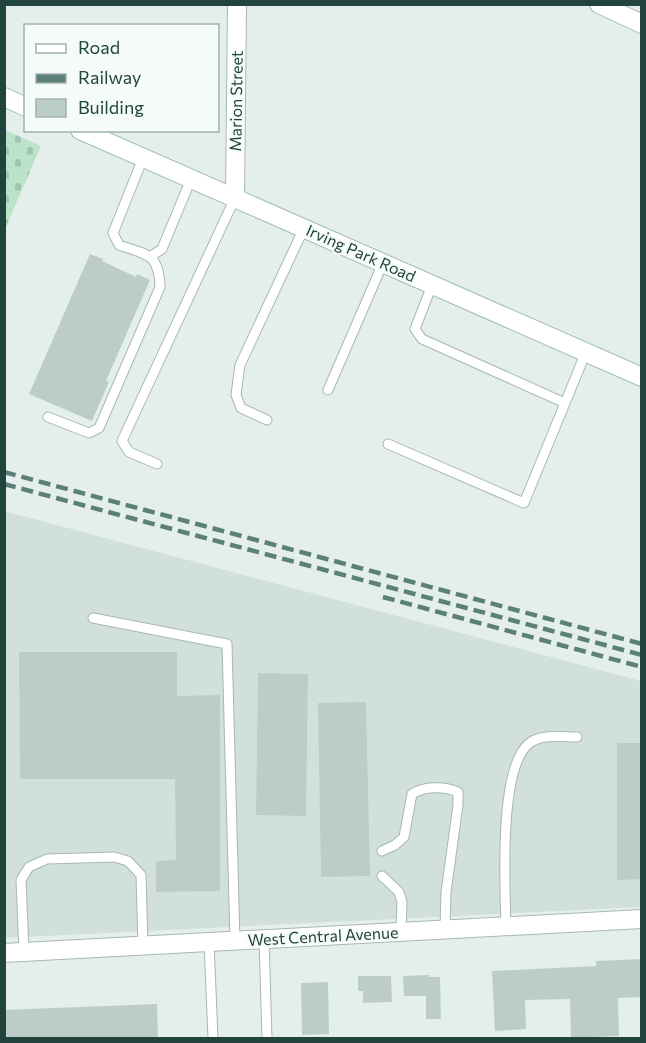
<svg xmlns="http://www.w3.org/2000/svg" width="646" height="1043" viewBox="0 0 646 1043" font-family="Commissioner,sans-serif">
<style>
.built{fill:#d2e0db}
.cemetery{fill:url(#cemetery-stones)}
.building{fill:#bccdc8}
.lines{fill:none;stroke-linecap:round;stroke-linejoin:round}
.service-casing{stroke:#a6b8b4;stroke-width:11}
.minor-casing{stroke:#a6b8b4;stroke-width:20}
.tertiary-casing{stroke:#a6b8b4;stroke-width:20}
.secondary-casing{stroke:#a1bcb6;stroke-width:20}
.service{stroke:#fff;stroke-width:9}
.minor{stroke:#fff;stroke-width:18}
.tertiary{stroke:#fff;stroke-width:18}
.secondary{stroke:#fff;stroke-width:18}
.rail{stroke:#5b7f79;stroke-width:4.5;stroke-dasharray:12 6;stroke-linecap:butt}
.labels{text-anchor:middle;stroke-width:4.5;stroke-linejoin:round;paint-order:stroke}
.street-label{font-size:16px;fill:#21443e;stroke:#f5fbf9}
</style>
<defs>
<pattern id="cemetery-stones" width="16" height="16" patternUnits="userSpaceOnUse" patternTransform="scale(1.5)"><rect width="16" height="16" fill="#bbe3ca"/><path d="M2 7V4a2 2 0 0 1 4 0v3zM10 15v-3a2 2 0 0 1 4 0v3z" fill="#a0c4af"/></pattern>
</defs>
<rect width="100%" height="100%" fill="#e4efeb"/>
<path class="built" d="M4 511 641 681V907L5 938Z"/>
<path class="cemetery" d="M5 130 41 146 5 229Z"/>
<path class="building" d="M90 254 103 259 102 261 136 277 137 274 150 280 106 381 109 382 92 421 29 394Z
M19 652H177V696L220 695V891L156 892V861L176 860 175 779H20Z
M258 673 308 674 306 816 256 815Z
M366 702 370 876 321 877 318 703Z
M617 743H642V879L617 880Z
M642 959V997L618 998 619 1036 571 1038 570 999 525 1000 526 1029 495 1031 492 971 596 966V961Z
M429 975V977H440L441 1019H426V996H404L403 976Z
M358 976H391L392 1002 363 1003V991H358Z
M328 982 329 1034 302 1035 301 983Z
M157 1004 158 1038H4V1010Z"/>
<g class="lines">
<g class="service-casing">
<path id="service" d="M151 256 162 249 191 179
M432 285 415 329 422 339 565 403
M328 390 383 263
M48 417 89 433 99 428 160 287C159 253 147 255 119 245L113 233 143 158
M267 420 241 408 236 395 240 365 304 228
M388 444 524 503 586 352
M157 464 129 452 122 441 235 198
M93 618 227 644 235 941
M382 851 395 845 404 837 412 794C424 786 445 786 458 792V805L446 892 445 929
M382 876 399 892 402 902 401 931
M506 926C505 888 498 763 531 742 543 734 564 737 577 737
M264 939 267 1038
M209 942 213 1038
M24 952 21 880 29 867 47 859 114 857 128 861 141 875 143 945"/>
</g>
<g class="minor-casing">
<path id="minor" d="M599 4 642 24
M235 198 237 4"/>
</g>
<g class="tertiary-casing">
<path id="tertiary" d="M4 953 642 919"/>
</g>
<g class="secondary-casing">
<path id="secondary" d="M4 97 26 107
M80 130 642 377"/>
</g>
<use href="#service" class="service"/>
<use href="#minor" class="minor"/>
<use href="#tertiary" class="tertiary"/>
<use href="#secondary" class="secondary"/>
<path class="rail" d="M4 472 642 644
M4 484 642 655
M383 597 642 667"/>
</g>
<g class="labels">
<g class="street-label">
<text transform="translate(236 101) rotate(-89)" y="6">Marion Street</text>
<text transform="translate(361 253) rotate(24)" y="6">Irving Park Road</text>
<text transform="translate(323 936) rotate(-3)" y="6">West Central Avenue</text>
</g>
</g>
<rect width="646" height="1043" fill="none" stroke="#21443e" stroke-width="12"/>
<rect x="24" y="24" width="195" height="108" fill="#f5fbf9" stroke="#a0b2ae" stroke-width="1.5"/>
<rect x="36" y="44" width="30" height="9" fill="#ffffff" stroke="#a0b2ae" stroke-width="1.5"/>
<text x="78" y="54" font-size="18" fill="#21443e">Road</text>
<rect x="36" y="74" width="30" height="9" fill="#5b7f79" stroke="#a0b2ae" stroke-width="1.5"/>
<text x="78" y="84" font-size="18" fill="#21443e">Railway</text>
<rect x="36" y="99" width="30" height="18" fill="#bccdc8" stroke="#a0b2ae" stroke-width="1.5"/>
<text x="78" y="114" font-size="18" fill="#21443e">Building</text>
</svg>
